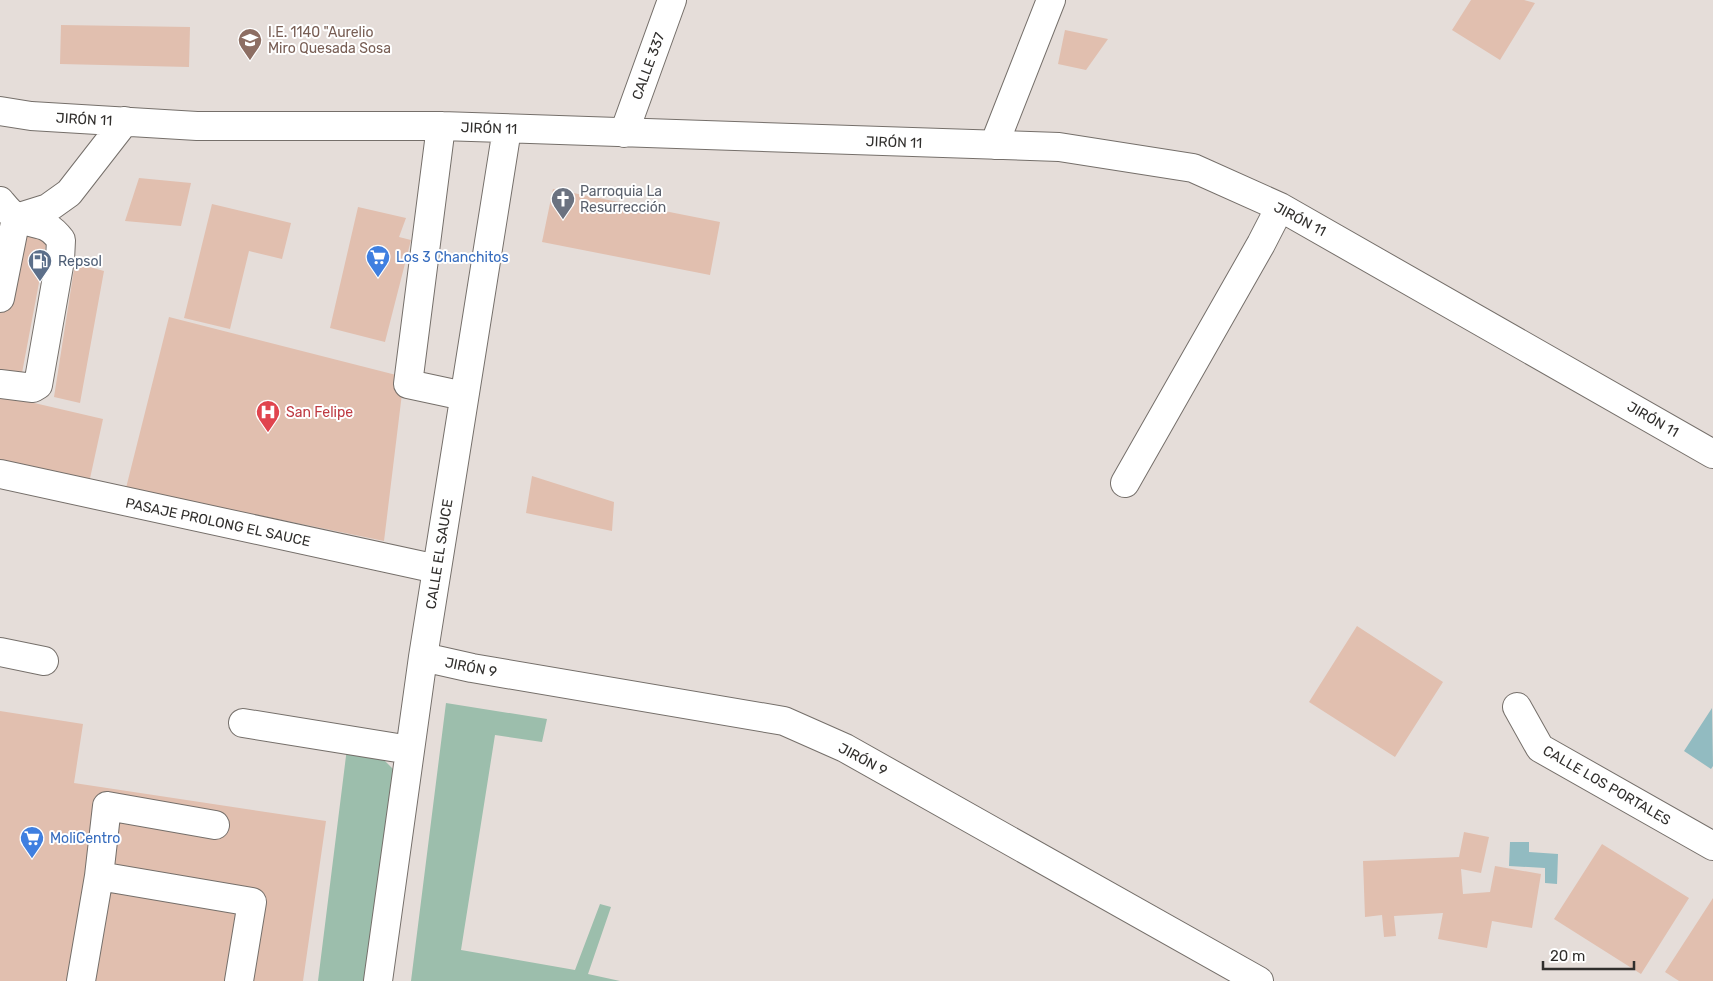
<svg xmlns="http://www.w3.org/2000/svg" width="1713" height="981" viewBox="0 0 1713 981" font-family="Rubik,sans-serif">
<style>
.green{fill:#9cbeac}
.water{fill:#92bbc1}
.building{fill:#e1bfaf}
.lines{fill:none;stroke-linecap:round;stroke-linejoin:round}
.minor-casing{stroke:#756f6a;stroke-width:30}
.minor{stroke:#fff;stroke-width:28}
.labels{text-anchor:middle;stroke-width:4;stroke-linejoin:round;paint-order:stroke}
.education-label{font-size:14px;fill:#785e54;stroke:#fff;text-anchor:start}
.street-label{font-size:14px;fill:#312f2d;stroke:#fff}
.worship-label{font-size:14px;fill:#5b616d;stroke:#fff;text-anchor:start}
.shop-label{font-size:14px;fill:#366cbe;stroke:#fff;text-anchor:start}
.service-label{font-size:14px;fill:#4e5e75;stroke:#fff;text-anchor:start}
.health-label{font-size:14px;fill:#be3a42;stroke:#fff;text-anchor:start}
</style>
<rect width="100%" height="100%" fill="#e5ddd9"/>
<path class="green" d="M446 703 547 719 542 742 495 735 461 950 575 970 600 904 611 907 588 974 620 981H411Z
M347 748 379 755 394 770 366 981H318Z"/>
<path class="water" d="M1712 708 1713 766 1711 769 1684 751Z
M1510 842H1529V852L1558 854 1557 884 1545 883V868L1509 866Z"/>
<path class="building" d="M1471 0H1524L1535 3 1500 60 1452 30Z
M61 25 190 27 189 67 60 64Z
M1065 30 1108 39 1086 70 1058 64Z
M139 178 191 183 181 226 125 221Z
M553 189 720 222 710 275 542 242Z
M212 204 291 223 282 259 249 251 230 329 184 318Z
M358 207 406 218 399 237 411 240 385 342 330 328Z
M5 232 47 240 22 373 0 369V258Z
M75 263 104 271 80 403 54 397Z
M169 317 404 377 384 541 126 488Z
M0 395 103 419 89 483 0 463Z
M532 476 614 502 612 531 526 513Z
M1357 626 1443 682 1395 757 1309 702Z
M0 711 83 724 74 783 326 821 303 981H0Z
M1464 832 1489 837 1481 873 1461 869 1463 894 1490 892 1495 866 1541 874 1532 928 1492 921 1487 948 1438 939 1443 913 1394 916 1396 936 1384 937 1382 915 1365 917 1363 861 1459 857Z
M1602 844 1689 898 1641 974 1554 919Z
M1713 898V981H1679L1665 972Z"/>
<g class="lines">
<g class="minor-casing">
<path id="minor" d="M0 111 31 116 197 126H441L1059 147 1193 168 1280 207 1713 454
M441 126 408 384 464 396
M624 133 672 0
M994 145 1051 0
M0 201C5 207 11 215 18 218 38 227 46 220 61 240L60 260 38 385 33 388 0 384
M0 298 16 218 48 208 69 193 125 121
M0 474 437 569
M1125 483 1261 244 1280 207
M0 652 44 661
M423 657 472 668 784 721 845 748 1259 981
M1517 707 1540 748 1713 846
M243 723 410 750
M99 876 107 806 215 825
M81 981 99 876 252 902 239 981
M378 981 423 657 507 129"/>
</g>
<use href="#minor" class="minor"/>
</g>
<defs>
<g id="school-pin" transform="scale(1.25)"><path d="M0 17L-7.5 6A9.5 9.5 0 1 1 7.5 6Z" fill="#8d6e63" stroke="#fff"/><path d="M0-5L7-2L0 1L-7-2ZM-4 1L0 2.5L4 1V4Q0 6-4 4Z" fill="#fff"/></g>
<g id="church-pin" transform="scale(1.25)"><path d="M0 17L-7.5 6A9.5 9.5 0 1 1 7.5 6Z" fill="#6b7280" stroke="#fff"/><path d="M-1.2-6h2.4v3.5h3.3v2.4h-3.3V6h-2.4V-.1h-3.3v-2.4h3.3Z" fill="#fff"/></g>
<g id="supermarket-pin" transform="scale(1.25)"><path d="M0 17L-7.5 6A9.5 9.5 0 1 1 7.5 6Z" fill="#3f7fe0" stroke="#fff"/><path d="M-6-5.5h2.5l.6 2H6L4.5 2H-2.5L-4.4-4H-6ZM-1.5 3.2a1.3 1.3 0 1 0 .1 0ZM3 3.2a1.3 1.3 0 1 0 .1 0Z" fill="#fff"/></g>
<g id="fuel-pin" transform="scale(1.25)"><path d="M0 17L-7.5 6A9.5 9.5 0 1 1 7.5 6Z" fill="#5c6f8a" stroke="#fff"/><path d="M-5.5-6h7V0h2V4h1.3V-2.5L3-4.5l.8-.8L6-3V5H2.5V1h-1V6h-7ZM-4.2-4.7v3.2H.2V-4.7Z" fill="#fff"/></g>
<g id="hospital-pin" transform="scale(1.25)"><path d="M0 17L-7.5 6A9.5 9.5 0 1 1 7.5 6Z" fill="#e0444e" stroke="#fff"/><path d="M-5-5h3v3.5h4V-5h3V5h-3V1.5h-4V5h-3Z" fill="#fff"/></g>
</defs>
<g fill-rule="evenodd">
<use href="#school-pin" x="250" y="40"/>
<use href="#church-pin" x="563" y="199"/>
<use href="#supermarket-pin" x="378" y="257"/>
<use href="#fuel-pin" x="40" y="261"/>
<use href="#hospital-pin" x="268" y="412"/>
<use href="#supermarket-pin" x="32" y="838"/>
</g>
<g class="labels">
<g class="education-label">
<text x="268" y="37">I.E. 1140 "Aurelio<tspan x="268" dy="16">Miro Quesada Sosa</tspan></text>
</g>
<g class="street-label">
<text transform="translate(648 66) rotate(-70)" y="5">CALLE 337</text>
<text transform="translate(84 119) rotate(3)" y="5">JIRÓN 11</text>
<text transform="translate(489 128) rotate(2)" y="5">JIRÓN 11</text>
<text transform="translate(894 142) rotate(2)" y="5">JIRÓN 11</text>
<text transform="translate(1300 219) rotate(28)" y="5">JIRÓN 11</text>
<text transform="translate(1653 419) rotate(30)" y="5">JIRÓN 11</text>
<text transform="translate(218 522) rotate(12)" y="5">PASAJE PROLONG EL SAUCE</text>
<text transform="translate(439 554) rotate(-81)" y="5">CALLE EL SAUCE</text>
<text transform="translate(471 667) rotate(11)" y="5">JIRÓN 9</text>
<text transform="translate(863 759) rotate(28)" y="5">JIRÓN 9</text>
<text transform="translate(1607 785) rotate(30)" y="5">CALLE LOS PORTALES</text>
</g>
<g class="worship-label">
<text x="580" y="196">Parroquia La<tspan x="580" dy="16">Resurrección</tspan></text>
</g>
<g class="shop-label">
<text x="396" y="262">Los 3 Chanchitos</text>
<text x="50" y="843">MoliCentro</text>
</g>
<g class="service-label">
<text x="58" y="266">Repsol</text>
</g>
<g class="health-label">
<text x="286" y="417">San Felipe</text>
</g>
</g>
<path d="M1543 961v8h91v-8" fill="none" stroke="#312f2d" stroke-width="2.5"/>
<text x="1550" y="961" font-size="15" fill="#312f2d" stroke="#ffffff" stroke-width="4" paint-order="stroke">20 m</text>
</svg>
